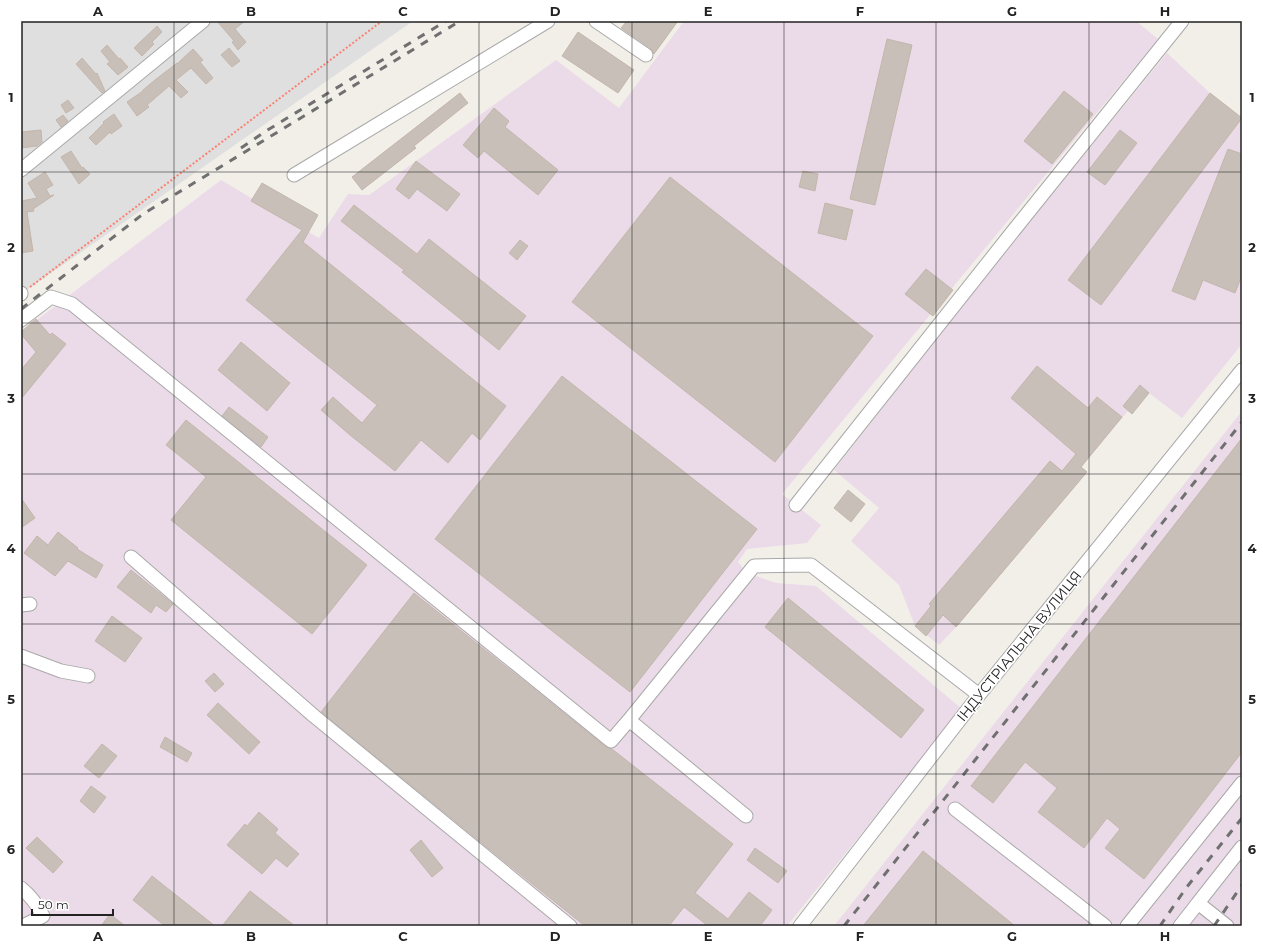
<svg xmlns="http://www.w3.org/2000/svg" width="1263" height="947" viewBox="0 0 1263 947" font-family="Montserrat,sans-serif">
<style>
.residential{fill:#e0dfdf}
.industrial{fill:#ebdbe8}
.building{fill:#c7bfb8;stroke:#c4b6ab}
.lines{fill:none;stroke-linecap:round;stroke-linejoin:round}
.minor-casing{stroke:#a9a9a9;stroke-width:15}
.path{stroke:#fa8072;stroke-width:2;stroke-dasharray:2 2;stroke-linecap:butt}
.minor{stroke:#fff;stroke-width:13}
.rail{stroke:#707070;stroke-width:3;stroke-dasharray:8 8;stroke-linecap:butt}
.grid{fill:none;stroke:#222;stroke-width:1;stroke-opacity:0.55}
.labels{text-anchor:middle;stroke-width:3.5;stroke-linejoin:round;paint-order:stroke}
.street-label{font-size:14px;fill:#222;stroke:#fff}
.neatline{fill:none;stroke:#222;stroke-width:1.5}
.grid-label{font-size:13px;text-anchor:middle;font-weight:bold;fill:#222}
</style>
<rect width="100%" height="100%" fill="#f2efe9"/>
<path class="residential" d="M21 21H413L21 294Z"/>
<path class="industrial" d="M684 21H1136L1158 39 782 494 821 525 807 543 747 549 738 562 747 573 776 583 816 586 962 709 787 926H21V332L221 180 319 238 348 194 369 195 556 60 619 108Z
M1167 53 1210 93 1242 118V344L1182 418 1149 393 1132 414 1128 411 1081 467 1087 472 956 627 939 645 915 626 899 585 851 541 879 508 834 470 981 282Z
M1242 411V926H834Z"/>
<path class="building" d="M217 21H245L235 29 246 42 238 50 232 42 234 41Z
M627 21H678L654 54 650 48 621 28Z
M157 26 162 32 152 42 154 44 142 56 134 48Z
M578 32 634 70 618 93 562 56Z
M887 39 912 45 875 205 850 199Z
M107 45 119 59 120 58 128 67 118 75 107 64 110 62 101 51Z
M229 48 240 61 232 67 221 55Z
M193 49 203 60 200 62 213 78 206 84 191 68 176 80 188 92 181 98 169 86 147 105 149 107 137 116 127 102 143 91V90L155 80 177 63V64Z
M82 58 96 74 97 73 105 91 102 93 76 64Z
M1064 91 1093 114 1052 164 1024 141Z
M460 93 468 103 414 146 416 148 362 190 352 177Z
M1210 93 1242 118 1101 305 1068 280Z
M68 100 74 108 66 113 61 105Z
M494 108 509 121 505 127 558 170 538 195 484 151 478 158 463 145Z
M114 114 122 126 111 134 110 132 96 145 89 138 104 123 103 122Z
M63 115 68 121 61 127 56 120Z
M41 130 42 142 37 146 21 148V132Z
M1120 130 1137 143 1105 185 1087 172Z
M1228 149 1242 154V275L1235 293 1203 280 1195 300 1172 291Z
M71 151 82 168 83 167 90 174 79 184 61 157Z
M416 161 460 194 447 211 417 189 409 199 396 189Z
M803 171 818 174 815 191 799 187Z
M45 172 53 185 46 189 50 196 54 195 33 209 34 211 27 212 33 251 21 253V201L37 198 28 183Z
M670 177 873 336 775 462 572 302Z
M262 183 318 215 303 242 506 406 480 440 472 433 448 463 421 440 395 471 350 435 321 410 333 397 362 423 377 405 246 300 302 230 251 201Z
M825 203 853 210 846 240 818 233Z
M354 205 417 254 429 239 526 316 499 350 402 272 404 270 341 221Z
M520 240 528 246 517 260 509 253Z
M926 269 953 290 933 316 905 294Z
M36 319 50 335 52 333 66 344 21 399V370L36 352 21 334V332Z
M241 342 290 383 267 411 218 370Z
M1037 366 1088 408 1097 397 1122 417 1081 467 1087 472 956 627 943 615 926 636 915 626 931 606 929 604 1050 461 1062 471 1076 454 1011 398Z
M562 376 757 529 630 692 435 539Z
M1140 385 1149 393 1132 414 1123 406Z
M229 407 268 437 261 447 222 416Z
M186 420 367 565 312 634 171 520 206 477 166 445Z
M1242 438V752L1144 879 1105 848 1120 829 1107 818 1084 848 1038 812 1057 788 1025 762 993 803 971 786Z
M848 490 865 504 851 522 834 508Z
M21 498 35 518 21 528Z
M58 532 78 548 77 549 103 565 96 578 68 561 55 576 24 553 37 536 48 545Z
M131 570 173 604 166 612 156 605 151 613 117 587Z
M414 593 606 747 612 749 733 844 695 893 728 919 749 892 772 910 760 926H708L684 907 669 926H585L515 870 321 712Z
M788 598 924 710 901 738 765 627Z
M112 616 142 638 125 662 95 641Z
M214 673 224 684 215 692 205 681Z
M218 703 260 742 249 754 207 715Z
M165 737 192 753 187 762 160 747Z
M102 744 117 756 99 778 84 766Z
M91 786 106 797 94 813 80 801Z
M259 812 278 829 275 833 299 854 287 867 276 858 262 874 227 845 245 824 247 826Z
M37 837 63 862 53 873 26 848Z
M421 840 443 868 432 877 410 850Z
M755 848 787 871 778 883 747 860Z
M923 851 1015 926H863Z
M152 876 215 926H165L133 900Z
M250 891 295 926H222Z
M110 914 125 926H101Z"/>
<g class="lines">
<g class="minor-casing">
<path id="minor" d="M596 21 646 55
M21 170 203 21
M294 175 548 21
M21 293V294
M21 320 51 297 72 304 611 741 629 720 746 816
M796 505 1014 230 1182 21
M131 557 314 716 570 926
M21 605 30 604
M21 656 61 671 88 676
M629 720 754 566 811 565 979 695
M955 809 1105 926
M21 888C31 896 37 904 43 916L23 926
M800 926 979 695 1242 370
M1127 926 1242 783
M1180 926 1198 903
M1227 926 1198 903 1242 847"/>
</g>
<path class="path" d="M30 287 382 21"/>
<use href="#minor" class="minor"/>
<path class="rail" d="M241 148 266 131 446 21
M21 309 143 214 460 21
M844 926 1242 422
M1160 926 1186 888 1242 818
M1214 926 1242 885"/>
</g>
<path class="grid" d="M174 21V926M327 21V926M479 21V926M632 21V926M784 21V926M936 21V926M1089 21V926M21 172H1242M21 323H1242M21 474H1242M21 624H1242M21 774H1242"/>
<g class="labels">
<g class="street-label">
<text transform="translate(1019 646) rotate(-51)" y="5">ІНДУСТРІАЛЬНА ВУЛИЦЯ</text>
</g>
</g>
<rect width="1263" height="947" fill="none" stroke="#ffffff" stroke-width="44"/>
<path d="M32 909v6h81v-6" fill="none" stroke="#222222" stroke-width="2"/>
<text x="38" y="909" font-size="12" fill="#222222" stroke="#ffffff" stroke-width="3" paint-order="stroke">50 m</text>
<rect x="22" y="22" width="1219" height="903" class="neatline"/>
<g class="grid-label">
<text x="98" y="16">A</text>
<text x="251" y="16">B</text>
<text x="403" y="16">C</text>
<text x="555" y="16">D</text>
<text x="708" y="16">E</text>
<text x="860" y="16">F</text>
<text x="1012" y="16">G</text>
<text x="1165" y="16">H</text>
<text x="11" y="102">1</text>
<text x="1252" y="102">1</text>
<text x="11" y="252">2</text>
<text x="1252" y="252">2</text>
<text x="11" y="403">3</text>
<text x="1252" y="403">3</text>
<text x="11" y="553">4</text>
<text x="1252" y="553">4</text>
<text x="11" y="704">5</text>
<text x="1252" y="704">5</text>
<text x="11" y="854">6</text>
<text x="1252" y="854">6</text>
<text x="98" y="941">A</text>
<text x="251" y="941">B</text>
<text x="403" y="941">C</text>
<text x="555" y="941">D</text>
<text x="708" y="941">E</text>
<text x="860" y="941">F</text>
<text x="1012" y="941">G</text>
<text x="1165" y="941">H</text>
</g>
</svg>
